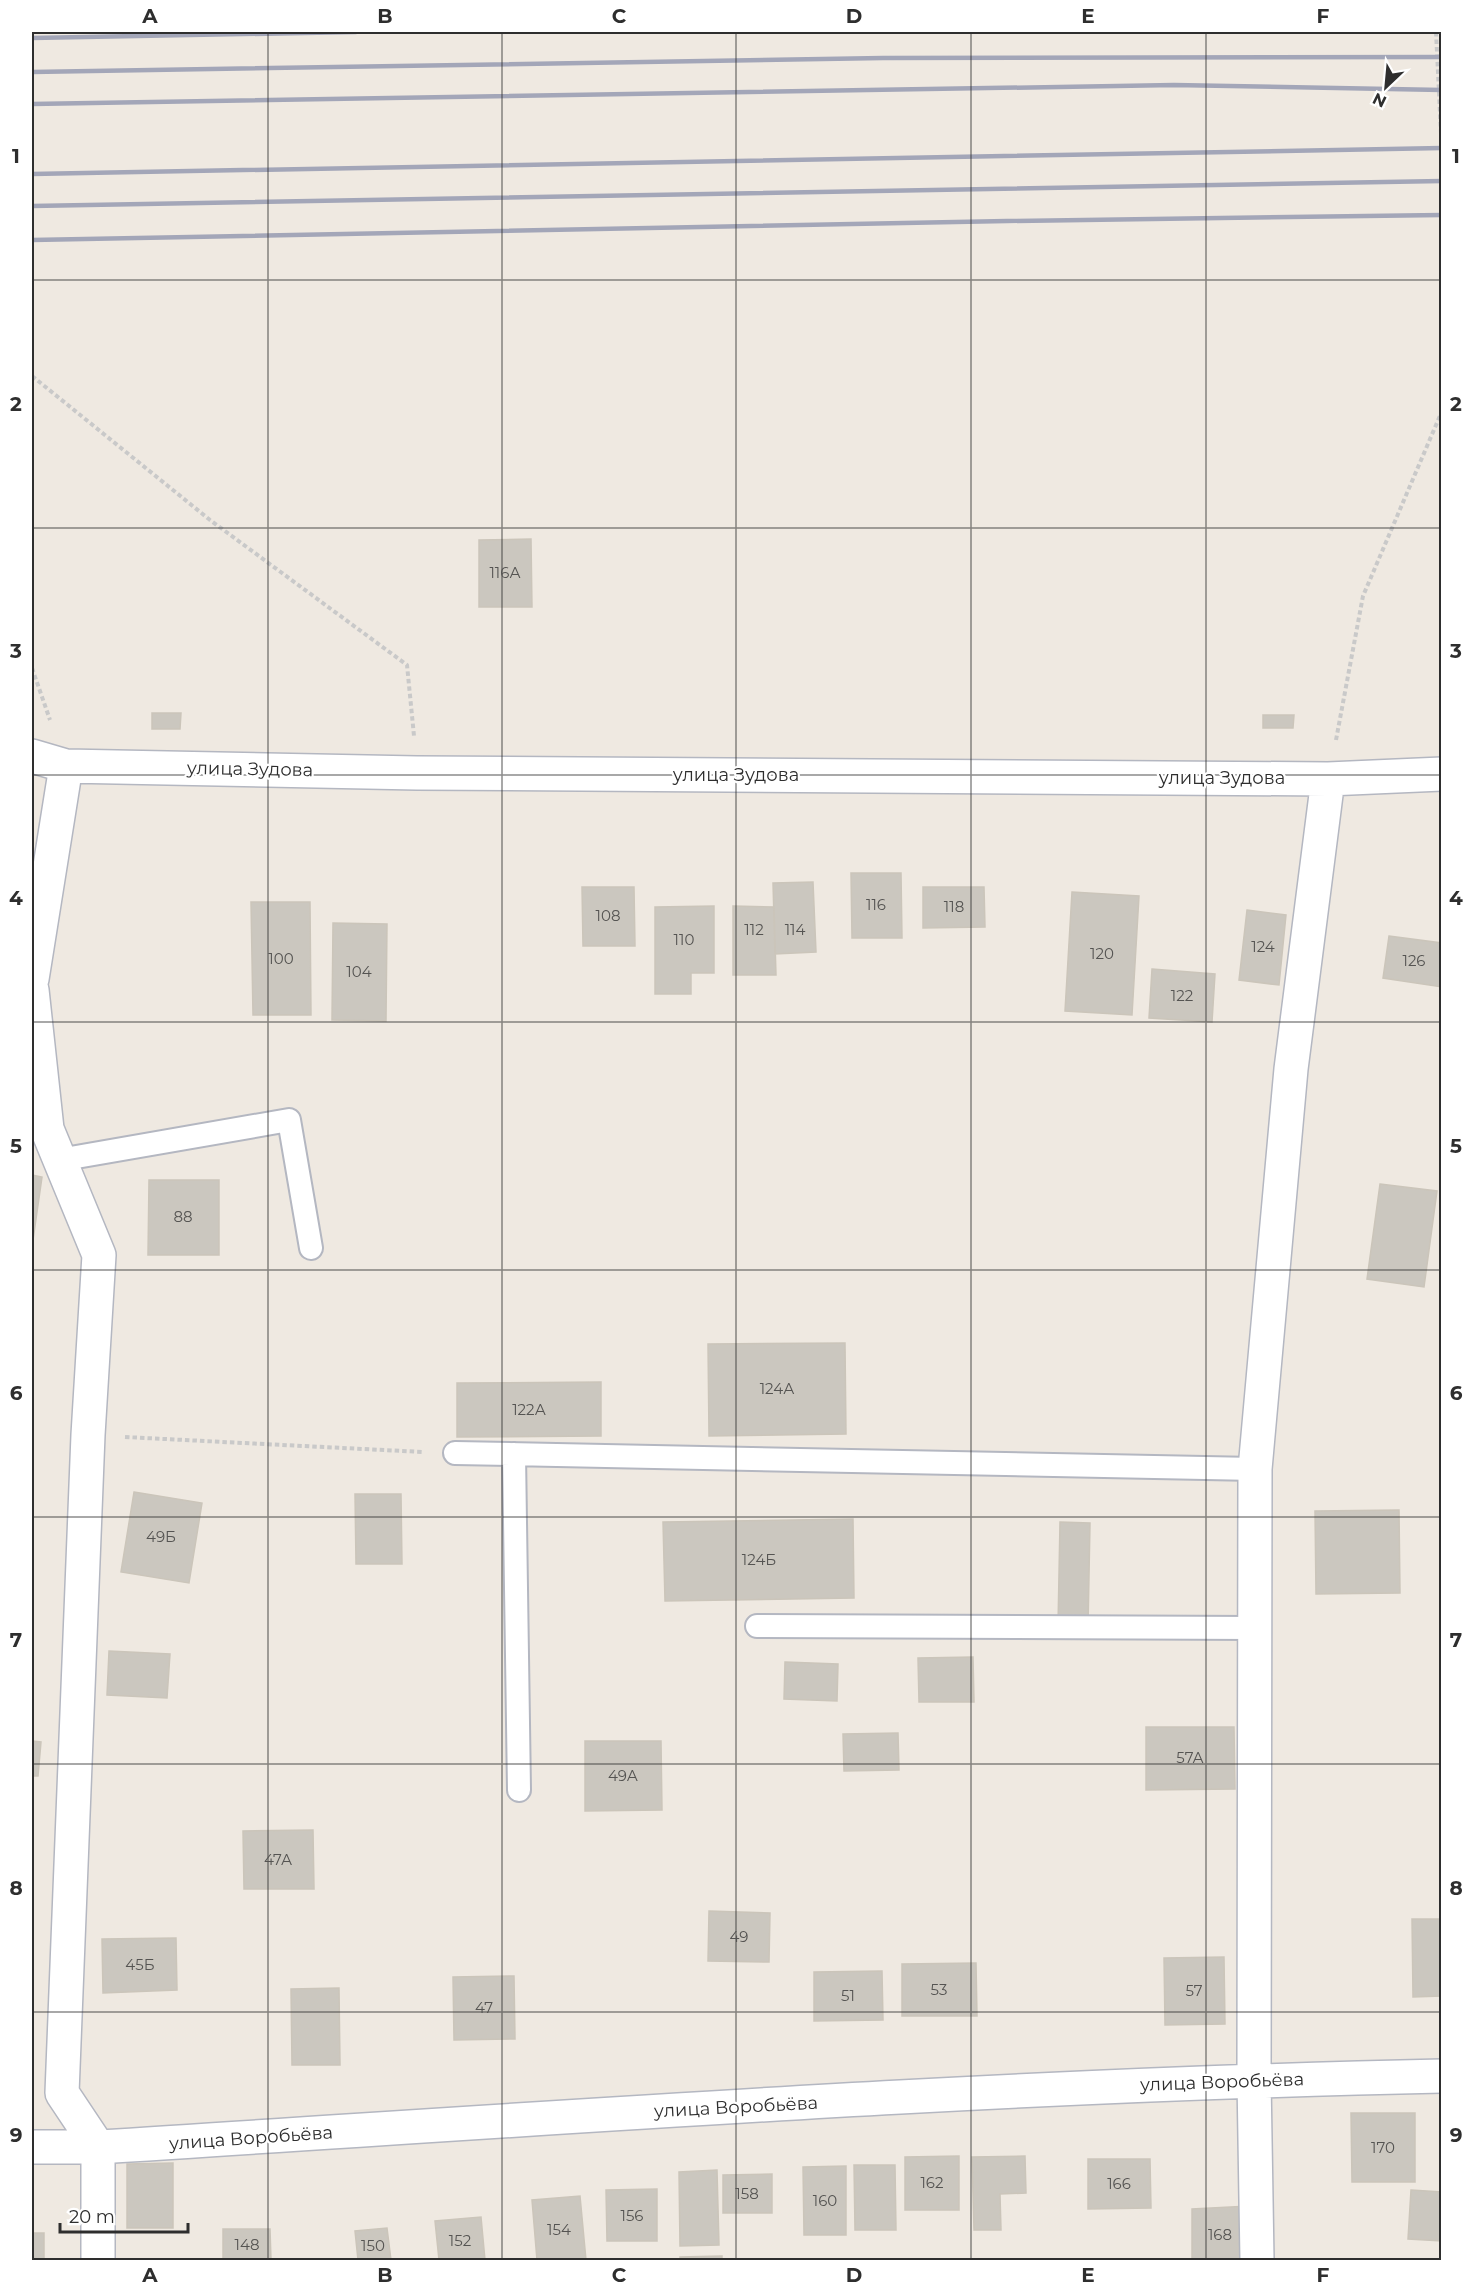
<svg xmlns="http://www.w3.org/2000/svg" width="1473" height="2292" viewBox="0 0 1473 2292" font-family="Montserrat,sans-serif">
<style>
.building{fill:#cbc7bf;stroke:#cbc5ba;stroke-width:1.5}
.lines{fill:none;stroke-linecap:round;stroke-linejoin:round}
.lane-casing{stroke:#b4b7c1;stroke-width:26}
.street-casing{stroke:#b4b7c1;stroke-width:36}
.path{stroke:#c9c9c9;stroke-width:4;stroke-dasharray:4.5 3;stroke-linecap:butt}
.lane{stroke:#fff;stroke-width:22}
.street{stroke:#fff;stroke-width:33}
.rail{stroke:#a3a6b8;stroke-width:4.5}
.grid{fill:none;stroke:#2e2e2e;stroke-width:1.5;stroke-opacity:0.55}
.labels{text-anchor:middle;stroke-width:4.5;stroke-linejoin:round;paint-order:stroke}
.number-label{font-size:15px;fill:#555452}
.street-label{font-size:18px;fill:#2e2e2e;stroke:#fff}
.neatline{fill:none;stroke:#2e2e2e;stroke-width:2}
.grid-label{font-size:20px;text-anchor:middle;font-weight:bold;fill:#2e2e2e}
</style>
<rect width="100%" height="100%" fill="#efe9e1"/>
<path class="building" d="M531 539 532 607H479V540Z
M152 713H181L180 729H152Z
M1263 715H1294L1293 728H1263Z
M851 873H901L902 938H852Z
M813 882 816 952 775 954 773 883Z
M582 887H634L635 946H583Z
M923 887H984L985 927 923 928Z
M1072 892 1139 896 1132 1015 1065 1011Z
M251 902H310L311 1015H253Z
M714 906V973H691V994H655V907Z
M733 906 774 907 776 975H733Z
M1247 910 1286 915 1279 985 1239 980Z
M333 923 387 924 386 1021 332 1020Z
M1389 936 1442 943V987L1383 978Z
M1152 969 1215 974 1212 1022 1149 1018Z
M32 1175 42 1177 33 1240 32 1239Z
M149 1180H219V1255H148Z
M1380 1184 1437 1191 1424 1287 1367 1279Z
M845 1343 846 1434 709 1436 708 1344Z
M601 1382V1436L457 1437V1383Z
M134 1492 202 1503 189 1583 121 1572Z
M355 1494H401L402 1564H356Z
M1399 1510 1400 1593 1316 1594 1315 1511Z
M853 1519 854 1598 665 1601 663 1522Z
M1060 1522 1090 1523 1088 1627 1058 1626Z
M109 1651 170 1654 167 1698 107 1695Z
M973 1657 974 1702H919L918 1658Z
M785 1662 838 1664 837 1701 784 1699Z
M1146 1727H1234L1235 1789 1146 1790Z
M898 1733 899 1770 844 1771 843 1734Z
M32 1741 41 1742 38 1776H32Z
M585 1741H661L662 1810 585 1811Z
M313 1830 314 1889H244L243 1831Z
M709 1911 770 1913 769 1962 708 1961Z
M1412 1919H1442V1996L1413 1997Z
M176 1938 177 1990 103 1993 102 1939Z
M1224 1957 1225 2024 1165 2025 1164 1958Z
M976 1963 977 2016H902V1964Z
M882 1971 883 2020 814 2021V1972Z
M514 1976 515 2039 454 2040 453 1977Z
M339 1988 340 2065H292L291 1989Z
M1351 2113H1415V2182H1352Z
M959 2156V2210H905V2157Z
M1025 2156 1026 2193 1000 2194 1001 2230H974L972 2157Z
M1088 2159H1150L1151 2208 1088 2209Z
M173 2163V2228H127V2164Z
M854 2165H895L896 2230H855Z
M846 2166V2235H804L803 2167Z
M717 2170 719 2245 680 2246 679 2172Z
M772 2174V2213H723V2175Z
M657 2189V2241H607L606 2190Z
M1411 2190 1442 2192V2241L1408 2239Z
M580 2196 586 2260H537L532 2200Z
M1249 2206 1248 2260H1192V2209Z
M481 2217 485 2260H439L435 2221Z
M387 2228 391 2260H358L355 2231Z
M223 2229H270L271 2260H223Z
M32 2233H44V2260H32Z
M722 2256V2260H680V2257Z"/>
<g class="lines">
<g class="lane-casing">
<path id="lane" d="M59 1160 289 1120 311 1248
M455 1453 1255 1469
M514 1454 519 1790
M757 1626 1255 1628"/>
</g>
<g class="street-casing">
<path id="street" d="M32 756 66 766 417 773 1328 779 1442 774
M32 979 66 766
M32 990 47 1129 99 1255 88 1435 62 2093 98 2147V2260
M32 2147H98C546 2119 993 2085 1442 2076
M1257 2260 1254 2079 1255 1469 1291 1069 1328 779"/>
</g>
<path class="path" d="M1436 32 1442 153
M32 376 210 520 407 665 414 736
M32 668 50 720
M1336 740 1363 596 1442 411
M125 1437 423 1452"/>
<use href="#lane" class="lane"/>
<use href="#street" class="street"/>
<path class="rail" d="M32 38 356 32
M32 72 883 58 1442 57
M32 104 1174 85 1442 90
M32 174 1442 148
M32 206 1442 181
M32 240 1007 221 1442 215"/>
</g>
<path class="grid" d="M268 32V2260M502 32V2260M736 32V2260M971 32V2260M1206 32V2260M32 280H1442M32 528H1442M32 775H1442M32 1022H1442M32 1270H1442M32 1517H1442M32 1764H1442M32 2012H1442"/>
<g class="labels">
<g class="number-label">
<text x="505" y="578">116А</text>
<text x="876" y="910">116</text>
<text x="954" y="912">118</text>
<text x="608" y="921">108</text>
<text x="754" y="935">112</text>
<text x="795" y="935">114</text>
<text x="684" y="945">110</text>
<text x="1263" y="952">124</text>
<text x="1102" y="959">120</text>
<text x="281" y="964">100</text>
<text x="1414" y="966">126</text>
<text x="359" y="977">104</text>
<text x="1182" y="1001">122</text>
<text x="183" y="1222">88</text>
<text x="777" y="1394">124А</text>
<text x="529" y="1415">122А</text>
<text x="161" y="1542">49Б</text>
<text x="759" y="1565">124Б</text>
<text x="1190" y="1763">57А</text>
<text x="623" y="1781">49А</text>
<text x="278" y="1865">47А</text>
<text x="739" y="1942">49</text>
<text x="140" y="1970">45Б</text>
<text x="939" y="1995">53</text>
<text x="1194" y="1996">57</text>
<text x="848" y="2001">51</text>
<text x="484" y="2013">47</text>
<text x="1383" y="2153">170</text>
<text x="932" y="2188">162</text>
<text x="1119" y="2189">166</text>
<text x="747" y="2199">158</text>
<text x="825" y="2206">160</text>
<text x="632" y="2221">156</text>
<text x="559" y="2235">154</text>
<text x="1220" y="2240">168</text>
<text x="460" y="2246">152</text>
<text x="247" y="2250">148</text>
<text x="373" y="2251">150</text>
</g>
<g class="street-label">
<text transform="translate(250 769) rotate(1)" y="6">улица Зудова</text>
<text x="736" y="781">улица Зудова</text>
<text x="1222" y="784">улица Зудова</text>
<text transform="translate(1222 2082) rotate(-2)" y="6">улица Воробьёва</text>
<text transform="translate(736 2107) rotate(-3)" y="6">улица Воробьёва</text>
<text transform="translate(251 2138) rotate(-4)" y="6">улица Воробьёва</text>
</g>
</g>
<rect width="1473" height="2292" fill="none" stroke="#ffffff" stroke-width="66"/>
<g transform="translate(1386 87) rotate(206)" stroke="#ffffff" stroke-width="4.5" paint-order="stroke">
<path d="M0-4.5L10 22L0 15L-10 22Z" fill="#2e2e2e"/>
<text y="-9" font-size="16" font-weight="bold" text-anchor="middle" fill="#2e2e2e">N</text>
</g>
<path d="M60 2223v9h128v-9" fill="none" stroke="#2e2e2e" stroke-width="3"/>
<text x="69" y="2223" font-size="18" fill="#2e2e2e" stroke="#ffffff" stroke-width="4.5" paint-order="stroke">20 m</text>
<rect x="33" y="33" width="1407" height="2226" class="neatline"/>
<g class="grid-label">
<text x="150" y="23">A</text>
<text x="385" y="23">B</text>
<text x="619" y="23">C</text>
<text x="854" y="23">D</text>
<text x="1088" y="23">E</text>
<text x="1323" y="23">F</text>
<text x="16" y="163">1</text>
<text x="1456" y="163">1</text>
<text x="16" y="411">2</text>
<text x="1456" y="411">2</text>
<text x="16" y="658">3</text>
<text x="1456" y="658">3</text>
<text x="16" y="905">4</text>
<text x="1456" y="905">4</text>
<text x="16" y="1153">5</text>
<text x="1456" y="1153">5</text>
<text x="16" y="1400">6</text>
<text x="1456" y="1400">6</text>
<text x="16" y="1647">7</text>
<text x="1456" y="1647">7</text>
<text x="16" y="1895">8</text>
<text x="1456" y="1895">8</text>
<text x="16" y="2142">9</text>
<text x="1456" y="2142">9</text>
<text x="150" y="2282">A</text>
<text x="385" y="2282">B</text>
<text x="619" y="2282">C</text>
<text x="854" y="2282">D</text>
<text x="1088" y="2282">E</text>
<text x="1323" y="2282">F</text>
</g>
</svg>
